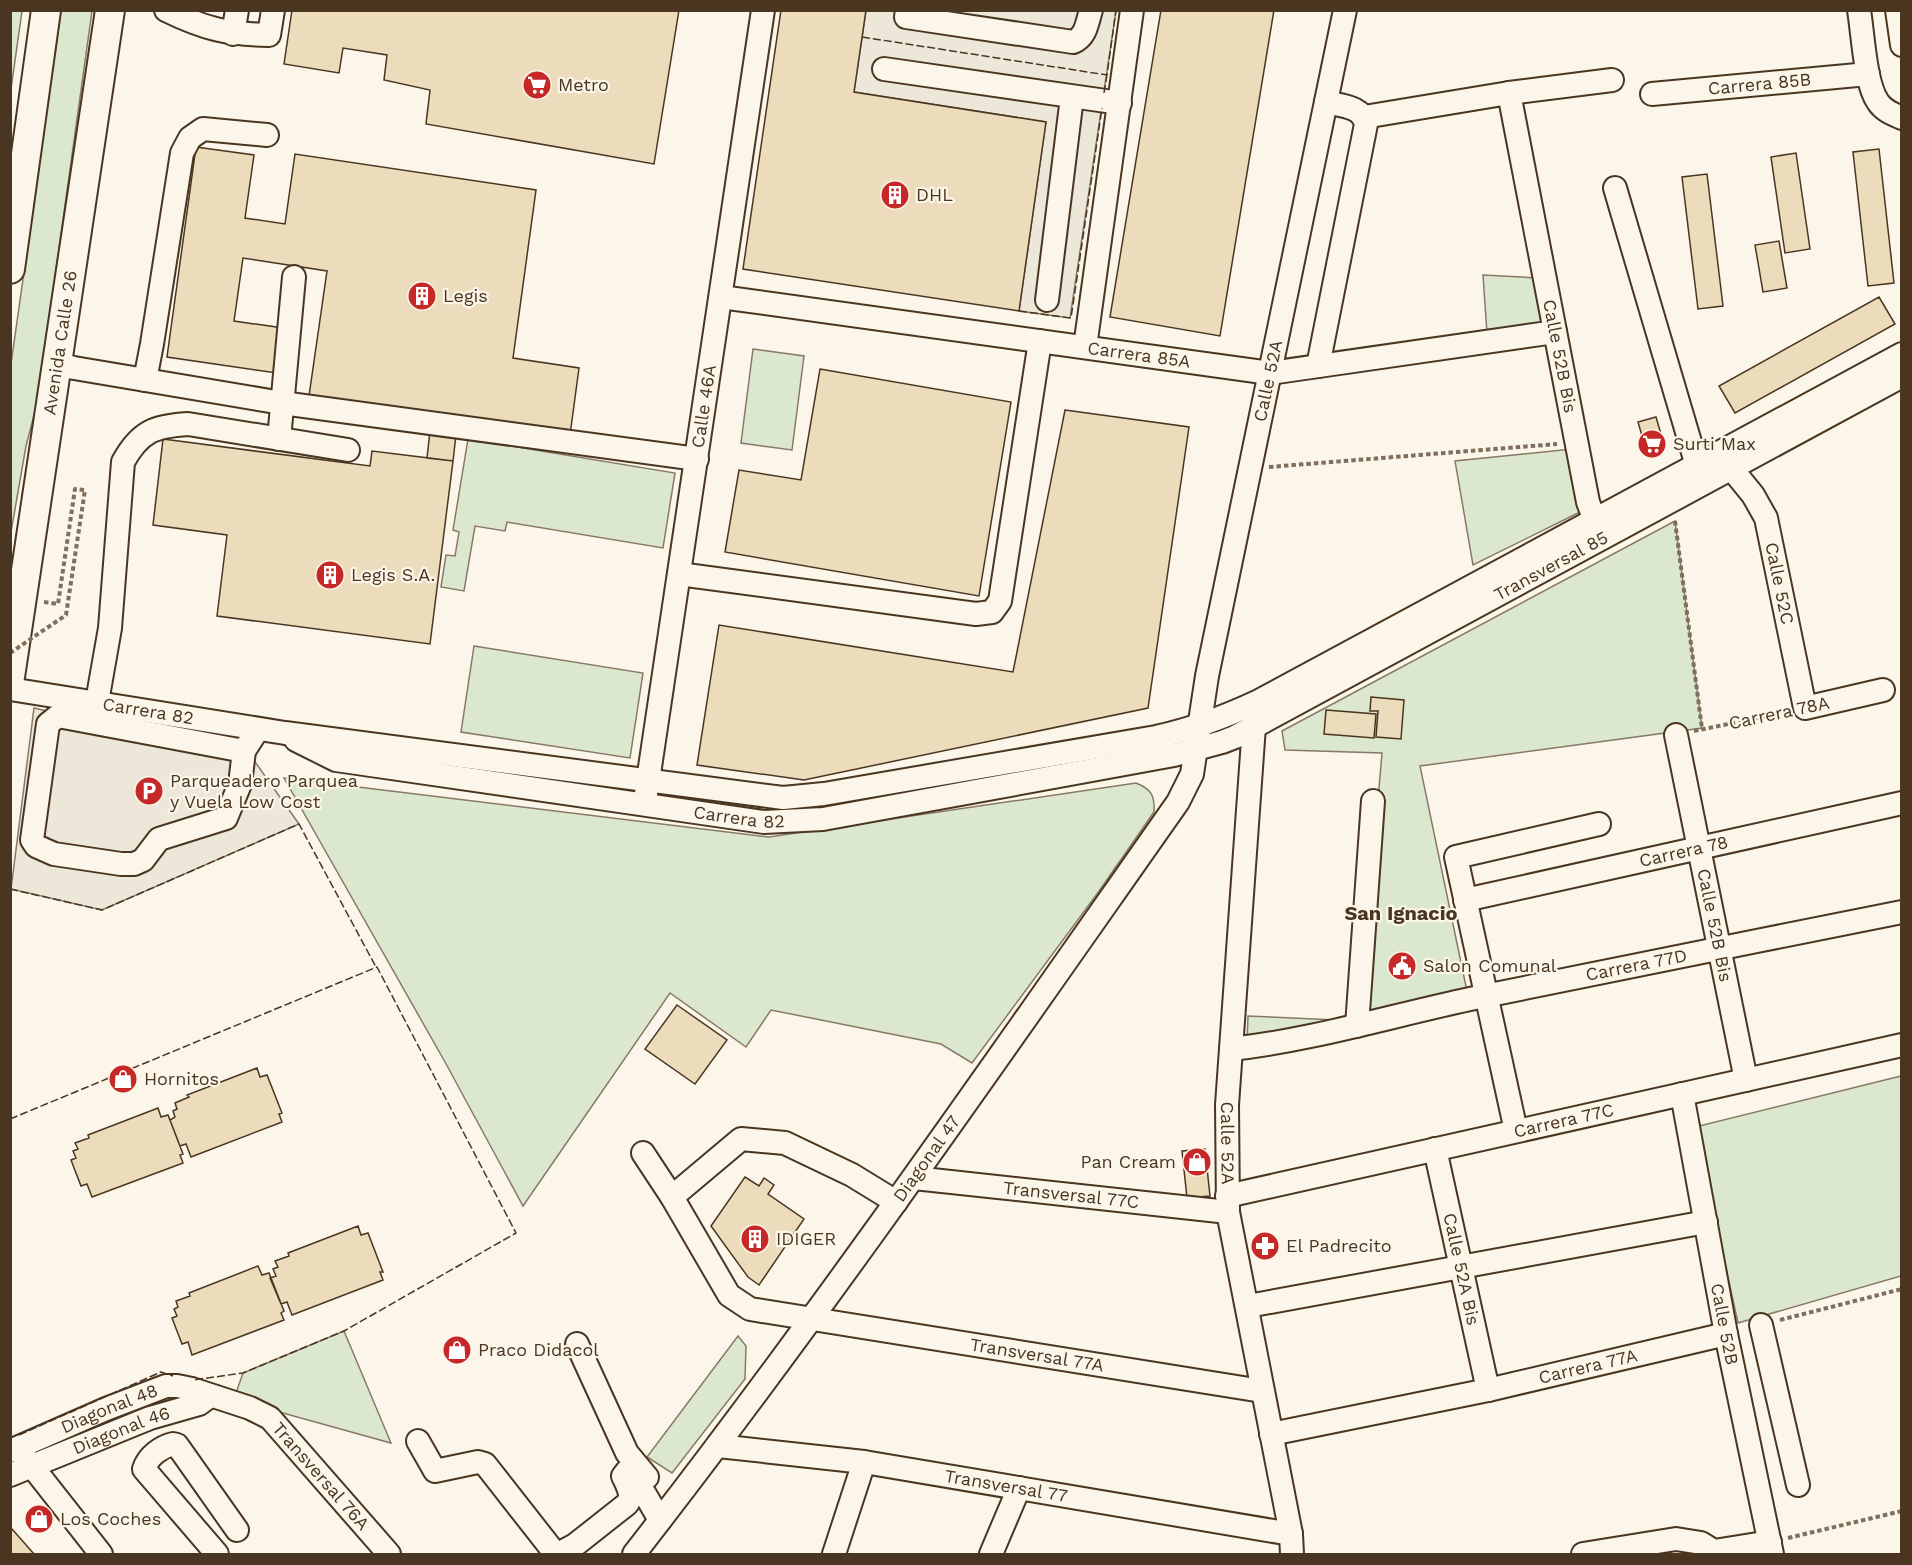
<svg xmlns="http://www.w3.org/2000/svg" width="1912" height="1565" viewBox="0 0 1912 1565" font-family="'Work Sans',sans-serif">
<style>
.green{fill:#dce7d0;stroke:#887966;stroke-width:1.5}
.parking{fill:#ede7d9;stroke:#887966;stroke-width:1.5}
.building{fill:#ecdcbc;stroke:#4a3520;stroke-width:1.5}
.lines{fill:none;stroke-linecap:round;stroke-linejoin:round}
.minor-casing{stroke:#4a3520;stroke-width:26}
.major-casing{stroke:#4a3520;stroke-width:32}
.path{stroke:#7f6f5c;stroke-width:4;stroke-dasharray:4.5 3;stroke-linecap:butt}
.minor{stroke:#fbf6e9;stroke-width:22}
.major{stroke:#fbf6e9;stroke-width:28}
.path-bridge{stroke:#7f6f5c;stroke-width:4;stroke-dasharray:4.5 3;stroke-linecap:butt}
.fence{stroke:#4a3520;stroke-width:1.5;stroke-dasharray:8 3;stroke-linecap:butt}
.labels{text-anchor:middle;stroke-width:4.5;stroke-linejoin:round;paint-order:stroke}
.street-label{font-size:18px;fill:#4a3520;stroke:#fbf6e9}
.poi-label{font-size:18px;fill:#4a3520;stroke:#fbf6e9;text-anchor:start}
.neighbourhood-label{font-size:20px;font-weight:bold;fill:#4a3520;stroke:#fbf6e9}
</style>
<rect width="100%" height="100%" fill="#fbf6e9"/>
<path class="green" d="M11 10 22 11 11 89 10 11Z
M61 11H92L38 400 26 446 11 532V364Z
M1483 275 1539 278 1550 339 1488 348Z
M753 349 804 356 792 450 741 443Z
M468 439 675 473 663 548 507 522 505 531 475 526 464 591 441 587 446 555 455 556 459 532 453 530Z
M1572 449 1586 509 1473 565 1455 461Z
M1675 521 1702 728 1420 766 1468 996 1359 1022 1247 1043 1248 1016 1359 1021 1382 753 1285 750 1282 731Z
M474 646 643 673 630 758 461 732Z
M284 778 769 837 1136 783C1151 789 1155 795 1154 812L1097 894 972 1063 941 1044 771 1010 746 1047 670 993 523 1206 445 1062Z
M1901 1076V1276L1738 1323 1695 1127Z
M344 1331 391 1443 247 1403 236 1393 243 1373Z
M738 1336 746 1346 745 1379 672 1473 647 1457Z"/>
<path class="parking" d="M866 11H1116L1070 318 1019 311 1046 122 854 92Z
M34 708 253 759 299 824 102 910 11 889Z"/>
<path class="building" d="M292 10H679L654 164 426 124 430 90 384 80 387 55 343 48 339 73 284 64Z
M781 10H866L854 92 1046 122 1019 311 743 269Z
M1161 10H1274L1220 336 1110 317Z
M196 147 254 155 245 218 285 224 295 154 536 190 513 358 579 368 570 435 309 396 327 271 243 258 234 321 283 328 277 373 167 357Z
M1879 149 1894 283 1868 286 1853 152Z
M1796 153 1810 249 1785 253 1771 157Z
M1707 174 1723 306 1698 309 1682 177Z
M1779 241 1787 288 1763 292 1755 245Z
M1879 297 1895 324 1735 413 1719 386Z
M820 369 1011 402 979 596 725 552 739 470 801 480Z
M1065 410 1189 427 1148 708 804 780 697 765 719 625 1013 672Z
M1656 417 1665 448 1647 453 1638 422Z
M430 431 456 435 453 461 427 458Z
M163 439 370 466 372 451 453 461 430 644 217 616 227 535 153 525Z
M1371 697 1404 700 1401 739 1376 737 1378 711H1370Z
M1326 710 1376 714 1374 738 1324 734Z
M677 1005 727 1040 695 1084 645 1049Z
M257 1068 260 1077 267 1075 282 1113 279 1114 282 1122 191 1157 186 1144 180 1146 170 1120 175 1117 173 1111 177 1109 175 1103 189 1097 187 1095Z
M158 1108 161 1117 168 1115 183 1154 180 1155 183 1163 92 1197 87 1184 81 1186 71 1160 76 1158 73 1151 78 1149 75 1143 89 1138 88 1135Z
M1205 1149 1210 1196 1187 1198 1182 1151Z
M745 1177 759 1186 764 1178 774 1185 768 1194 804 1219 759 1285 748 1277 711 1226Z
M358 1226 361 1235 368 1233 383 1272H380L383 1280 292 1315 287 1302 281 1304 270 1278 276 1276 273 1269 278 1267 275 1261 289 1256 288 1253Z
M258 1266 262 1275 269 1273 284 1311 281 1313 284 1320 192 1355 188 1342 182 1344 172 1318 177 1316 174 1309 178 1307 176 1301 190 1296 189 1293Z
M10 1529H12L34 1554H10Z"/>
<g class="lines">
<g class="minor-casing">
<g id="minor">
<path d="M166 10C205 29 227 34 269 35L273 10"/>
<path d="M907 10 906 17 1073 42C1086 37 1087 23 1091 10"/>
<path d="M1859 10C1863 34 1865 84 1878 102 1884 111 1893 114 1902 118"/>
<path d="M1897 10 1902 45"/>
<path d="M233 34 237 10"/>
<path d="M884 69 1120 103"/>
<path id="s1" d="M1509 93 1588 502 1594 518"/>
<path id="s2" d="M1652 94 1868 74"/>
<path d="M1364 117 1509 93 1612 80"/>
<path d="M1615 188 1700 476"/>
<path id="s3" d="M721 297 1270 373 1555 332"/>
<path d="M1047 300 1072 97"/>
<path d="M1085 347 1132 10"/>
<path d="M58 364 74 368 282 403 697 459"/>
<path d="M1318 366 1366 124C1362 106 1342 106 1326 102"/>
<path d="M145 380 152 344 182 153 190 138 203 129 267 135"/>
<path d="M279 439 294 277"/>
<path id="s4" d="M1731 468 1753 495 1766 518 1805 708 1883 690"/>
<path d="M679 574 976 614 992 612 1000 601 1040 341"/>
<path id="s5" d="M10 689 285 733 783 798 824 794 1156 737C1193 729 1225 717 1259 701L1902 354"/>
<path d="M97 702 110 628 123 462C140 431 155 426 188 424L348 450"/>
<path id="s6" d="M1254 726 1227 1105 1228 1212 1291 1534 1292 1554"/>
<path id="s7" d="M1676 735 1746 1080"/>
<path id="s8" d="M296 740 336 760 764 822 823 819 1174 755 1222 742 1235 737 1902 376"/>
<path d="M244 751 240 784 226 818 159 839 143 860 134 864H121L54 854 36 846 32 840 48 724 58 716 244 751 258 729"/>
<path id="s9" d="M646 794 763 10"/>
<path id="s10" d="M1465 900 1902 803"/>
<path d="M1357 1026 1373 801"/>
<path id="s11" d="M1231 1049C1312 1040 1391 1016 1470 999 1614 969 1758 941 1902 912"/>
<path id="s12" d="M1682 1094 1726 1334 1772 1554"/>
<path d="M1516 1131 1456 857 1599 824"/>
<path id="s13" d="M1435 1149 1488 1390"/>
<path id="s14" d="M643 1153 672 1197 729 1295 750 1309 1262 1391"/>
<path id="s15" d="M914 1178 1228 1212"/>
<path id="s16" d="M1227 1196 1902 1045"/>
<path d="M672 1197 741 1139 785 1143 852 1175 896 1202"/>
<path d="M1248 1306 1706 1222"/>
<path d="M1761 1325 1798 1485"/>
<path d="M577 1344 627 1453 647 1477"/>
<path id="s17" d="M1271 1434 1488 1390 1726 1334"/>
<path d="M418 1441 435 1471 478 1462 485 1464 554 1552 560 1553 575 1545 627 1504C634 1496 627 1485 623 1476L627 1471 632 1472 660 1520"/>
<path id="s18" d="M718 1446 864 1462 1291 1534"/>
<path id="s19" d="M10 1451 106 1409 166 1386H177L192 1389 250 1408 270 1418 389 1554"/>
<path d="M24 1456 101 1554"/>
<path id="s20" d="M10 1475 150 1418 199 1404 210 1396"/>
<path d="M217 1554 144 1469C148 1456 161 1447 173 1444L177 1445 237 1530"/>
<path id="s21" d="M634 1554C824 1310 1000 1055 1178 802L1192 774 1207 676 1345 10"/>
<path d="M834 1554 864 1462"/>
<path d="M991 1554 1019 1488"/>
<path d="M1583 1554 1676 1539 1701 1543 1714 1551 1770 1542"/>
</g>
</g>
<g class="major-casing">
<g id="major">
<path d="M10 269 46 10"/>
<path id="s22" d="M10 677 110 10"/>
</g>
</g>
<path class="path" d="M1269 467 1557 444
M1675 521 1702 729
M44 602 58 604
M1694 731 1787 712
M1780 1320 1902 1289
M1788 1538 1902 1511"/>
<use href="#minor" class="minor"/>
<use href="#major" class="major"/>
<path class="path-bridge" d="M10 653 66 615 85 490 75 489 58 604"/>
<path class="fence" d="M862 37 1107 75 1116 10
M1104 93 1107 75
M1019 311 1071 318 1102 108
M10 889 102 910 299 824 376 967
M10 1119 377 967 516 1233 344 1331 243 1373 193 1380
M19 1435 161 1372 173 1376"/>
</g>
<defs>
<g id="supermarket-disc" transform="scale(1.5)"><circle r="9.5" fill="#c62828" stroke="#fbf6e9"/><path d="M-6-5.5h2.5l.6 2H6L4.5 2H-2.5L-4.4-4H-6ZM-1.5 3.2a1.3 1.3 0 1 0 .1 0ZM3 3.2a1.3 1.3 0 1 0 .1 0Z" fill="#fff"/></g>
<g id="building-disc" transform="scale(1.5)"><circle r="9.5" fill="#c62828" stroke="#fbf6e9"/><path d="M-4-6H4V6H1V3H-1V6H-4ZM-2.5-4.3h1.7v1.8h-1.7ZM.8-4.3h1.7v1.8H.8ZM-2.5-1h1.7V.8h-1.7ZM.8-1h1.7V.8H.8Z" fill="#fff"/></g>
<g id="parking-disc" transform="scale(1.5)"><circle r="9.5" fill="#c62828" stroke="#fbf6e9"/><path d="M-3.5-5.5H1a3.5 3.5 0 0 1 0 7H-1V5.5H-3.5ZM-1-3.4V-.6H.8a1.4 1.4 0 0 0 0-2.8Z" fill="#fff"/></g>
<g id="civic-disc" transform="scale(1.5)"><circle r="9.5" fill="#c62828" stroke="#fbf6e9"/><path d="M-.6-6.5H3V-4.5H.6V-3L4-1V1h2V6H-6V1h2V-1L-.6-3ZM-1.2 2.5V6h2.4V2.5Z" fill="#fff"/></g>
<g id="shop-disc" transform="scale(1.5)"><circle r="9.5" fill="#c62828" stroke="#fbf6e9"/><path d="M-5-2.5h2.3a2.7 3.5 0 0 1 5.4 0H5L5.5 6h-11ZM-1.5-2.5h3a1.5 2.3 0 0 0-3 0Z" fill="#fff"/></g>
<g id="pharmacy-disc" transform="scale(1.5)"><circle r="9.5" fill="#c62828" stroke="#fbf6e9"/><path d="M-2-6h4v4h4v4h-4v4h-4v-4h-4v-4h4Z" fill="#fff"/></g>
</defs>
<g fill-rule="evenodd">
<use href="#supermarket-disc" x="537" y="85"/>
<use href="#building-disc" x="895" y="195"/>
<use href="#building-disc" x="422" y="296"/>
<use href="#supermarket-disc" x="1652" y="444"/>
<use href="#building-disc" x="330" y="575"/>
<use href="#parking-disc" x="149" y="791"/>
<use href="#civic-disc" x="1402" y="966"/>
<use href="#shop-disc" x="123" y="1079"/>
<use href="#shop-disc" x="1197" y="1162"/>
<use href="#building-disc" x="755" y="1239"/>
<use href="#pharmacy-disc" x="1265" y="1246"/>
<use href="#shop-disc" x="457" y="1350"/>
<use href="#shop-disc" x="39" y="1519"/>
</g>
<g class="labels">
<g class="street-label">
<text dy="6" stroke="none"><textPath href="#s2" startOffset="108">Carrera 85B</textPath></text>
<text dy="6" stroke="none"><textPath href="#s22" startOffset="338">Avenida Calle 26</textPath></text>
<text dy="6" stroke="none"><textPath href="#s3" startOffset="422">Carrera 85A</textPath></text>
<text dy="6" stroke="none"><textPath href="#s1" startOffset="268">Calle 52B Bis</textPath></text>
<text dy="6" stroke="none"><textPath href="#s21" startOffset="1360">Calle 52A</textPath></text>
<text dy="6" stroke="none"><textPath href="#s9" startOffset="392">Calle 46A</textPath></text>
<text dy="6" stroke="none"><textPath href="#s8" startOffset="1316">Transversal 85</textPath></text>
<text dy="6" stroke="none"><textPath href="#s4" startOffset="128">Calle 52C</textPath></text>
<text dy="6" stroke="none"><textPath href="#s5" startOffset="140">Carrera 82</textPath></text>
<text transform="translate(1779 713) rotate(-12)" y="6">Carrera 78A</text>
<text dy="6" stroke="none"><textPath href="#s8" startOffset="452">Carrera 82</textPath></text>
<text dy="6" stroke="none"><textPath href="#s10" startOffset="224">Carrera 78</textPath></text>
<text dy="6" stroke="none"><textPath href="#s7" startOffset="194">Calle 52B Bis</textPath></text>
<text dy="6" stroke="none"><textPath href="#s11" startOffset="414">Carrera 77D</textPath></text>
<text dy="6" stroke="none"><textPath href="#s16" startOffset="345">Carrera 77C</textPath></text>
<text dy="6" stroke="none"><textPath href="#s6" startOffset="418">Calle 52A</textPath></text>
<text dy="6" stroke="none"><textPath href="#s21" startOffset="492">Diagonal 47</textPath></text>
<text dy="6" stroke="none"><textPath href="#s15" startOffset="158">Transversal 77C</textPath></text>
<text dy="6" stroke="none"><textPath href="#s13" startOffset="123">Calle 52A Bis</textPath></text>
<text dy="6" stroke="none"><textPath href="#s12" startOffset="234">Calle 52B</textPath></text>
<text dy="6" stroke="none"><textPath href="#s14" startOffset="482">Transversal 77A</textPath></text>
<text dy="6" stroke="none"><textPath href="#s17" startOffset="324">Carrera 77A</textPath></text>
<text dy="6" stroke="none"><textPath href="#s19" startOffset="108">Diagonal 48</textPath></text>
<text dy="6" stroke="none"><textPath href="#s20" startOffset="120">Diagonal 46</textPath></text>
<text dy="6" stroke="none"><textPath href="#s19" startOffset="356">Transversal 76A</textPath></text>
<text dy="6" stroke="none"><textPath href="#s18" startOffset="291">Transversal 77</textPath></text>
</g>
<g class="poi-label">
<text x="558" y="91">Metro</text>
<text x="916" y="201">DHL</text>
<text x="443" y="302">Legis</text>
<text x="1673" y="450">Surti Max</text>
<text x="351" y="581">Legis S.A.</text>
<text x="170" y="787">Parqueadero Parquea<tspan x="170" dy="21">y Vuela Low Cost</tspan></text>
<text x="1423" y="972">Salon Comunal</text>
<text x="144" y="1085">Hornitos</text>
<text x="1176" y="1168" text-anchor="end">Pan Cream</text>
<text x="776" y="1245">IDIGER</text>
<text x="1286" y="1252">El Padrecito</text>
<text x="478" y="1356">Praco Didacol</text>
<text x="60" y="1525">Los Coches</text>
</g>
<g class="neighbourhood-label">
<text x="1401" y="920">San Ignacio</text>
</g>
</g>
<rect width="1912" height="1565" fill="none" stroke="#4a3520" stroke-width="24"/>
</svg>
